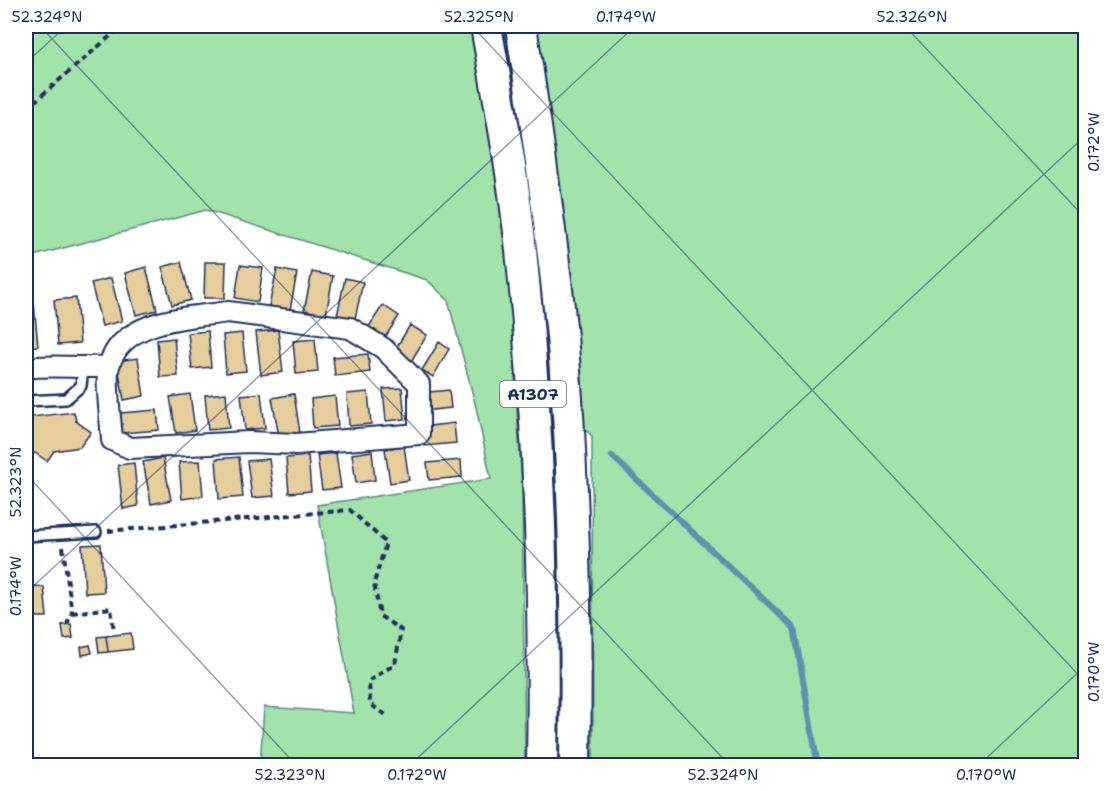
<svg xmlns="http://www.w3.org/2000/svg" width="1111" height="791" viewBox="0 0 1111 791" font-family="'Shantell Sans',sans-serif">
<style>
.green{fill:#a2e2ab;stroke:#5e8884;stroke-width:1.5}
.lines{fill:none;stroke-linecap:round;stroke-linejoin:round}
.stream{stroke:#5b93ae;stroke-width:6}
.building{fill:#e5cd9c;stroke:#1b2f5e;stroke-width:1.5}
.service-casing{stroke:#1b2f5e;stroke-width:14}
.minor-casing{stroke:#1b2f5e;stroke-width:24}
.primary-casing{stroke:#1b2f5e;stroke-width:34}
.path{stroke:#1b2f5e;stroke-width:4;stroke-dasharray:6 4.5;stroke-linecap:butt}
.service{stroke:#fff;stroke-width:9}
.minor{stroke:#fff;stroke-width:20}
.primary{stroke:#fff;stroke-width:30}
.ticks{fill:none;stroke:#1b2f5e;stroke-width:1.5;stroke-opacity:0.45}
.labels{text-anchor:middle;stroke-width:4.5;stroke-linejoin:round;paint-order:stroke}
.shield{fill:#fff;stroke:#5f6d8e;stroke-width:1.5}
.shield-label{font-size:16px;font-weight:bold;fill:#1b2f5e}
.neatline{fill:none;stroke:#1b2f5e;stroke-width:2}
.ticks-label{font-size:15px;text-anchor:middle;fill:#1b2f5e}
</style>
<rect width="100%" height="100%" fill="#fff"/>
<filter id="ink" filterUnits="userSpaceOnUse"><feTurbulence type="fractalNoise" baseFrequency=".0167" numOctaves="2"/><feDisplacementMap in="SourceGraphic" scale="12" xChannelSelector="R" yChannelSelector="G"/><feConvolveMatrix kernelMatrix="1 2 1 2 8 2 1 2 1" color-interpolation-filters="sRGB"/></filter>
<g filter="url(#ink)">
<path class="green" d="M26 26H1085V765H593L592 436 514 362 522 487 525 765H260L264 707 354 713 317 505 491 479 476 407 448 300 427 280 206 210 26 258Z"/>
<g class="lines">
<path class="stream" d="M612 456 794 628 818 766"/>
</g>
<path class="building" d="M181 262 191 300 172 305 162 267Z
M205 262H226L225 298H204Z
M240 265 263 268 258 302 235 298Z
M146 267 157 310 136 315 125 273Z
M277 269 297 273 290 310 269 306Z
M312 272 333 276 326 315 304 311Z
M111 278 122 321 102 326 91 283Z
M345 278 363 282 355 319 337 316Z
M76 298 80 343 58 345 54 300Z
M34 303 38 346 26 347V304Z
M383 305 399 316 382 342 366 331Z
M410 325 427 335 410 363 393 353Z
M278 330 283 372 261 375 256 332Z
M208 331 211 367 192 369 188 333Z
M242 333 246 371 226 373 223 335Z
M174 338 178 376 160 377 157 340Z
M315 339 318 372 296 374 293 341Z
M439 342 449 349 433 377 422 370Z
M368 354 370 372 335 376 333 357Z
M138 358 144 396 124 400 117 361Z
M402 388 405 419 386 421 383 389Z
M449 390 451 408 423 411 420 393Z
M368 392 371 424 349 426 347 394Z
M226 393 229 428 208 430 205 395Z
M261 393 265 428 245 430 241 395Z
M190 394 195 430 176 433 170 397Z
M294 394 300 433 279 437 272 398Z
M335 396 338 426 313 428 311 399Z
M157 410 159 430 122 433 120 413Z
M74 412 76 421 91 432 80 447 54 451 47 461 35 453 26 455V413H31L32 417Z
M454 423 456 443 424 446 422 427Z
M404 446 409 480 390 483 385 449Z
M372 451 375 480 356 483 352 454Z
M336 453 341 488 322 490 317 455Z
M308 456 311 491 289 493 286 458Z
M239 457 243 497 219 499 216 459Z
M163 458 171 500 151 504 143 462Z
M269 459 274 496 252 498 247 461Z
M461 460 462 477 429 480 427 463Z
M200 461 203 496 182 499 179 462Z
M134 463 138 506 123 509 118 465Z
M101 544 104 592 85 593 82 545Z
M30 561V581H26V562Z
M33 586 44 587 47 617H35Z
M71 624 73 638 64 639 62 625Z
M131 633 133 649 108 652 106 636Z
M106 636 108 652 99 653 97 637Z
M90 645 92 653 82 655 81 647Z"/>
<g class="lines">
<g class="service-casing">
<path id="service" d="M26 401 66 399 81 386 83 368
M26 536 96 532"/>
</g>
<g class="minor-casing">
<path id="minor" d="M228 312 350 328 383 348 419 384V434L296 444 249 442 130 448 112 440C111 423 105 379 109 366 122 318 189 318 228 312Z
M26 368C53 364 81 369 109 366"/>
</g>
<g class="primary-casing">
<path id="primary" d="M486 26C499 100 513 174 521 250 539 421 545 593 542 766
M521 26C538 136 554 247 564 358 575 494 577 629 575 766"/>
</g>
<path class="path" d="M1040 26 1086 31
M26 109 122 26
M108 531 350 510 386 543 374 583 380 616 401 630 395 664 369 681 370 704 389 717
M63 547 72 613 67 624
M72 613 111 608 114 631"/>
<use href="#service" class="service"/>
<use href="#minor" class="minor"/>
<use href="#primary" class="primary"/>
</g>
</g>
<path class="ticks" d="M40 26 730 766M472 26 1086 683M905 26 1086 219M26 63 66 26M26 474 297 766M26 593 635 26M409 766 1086 135M978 766 1086 665"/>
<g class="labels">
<rect class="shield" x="500" y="381" width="66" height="26" rx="4.5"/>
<g class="shield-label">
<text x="533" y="400">A1307</text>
</g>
</g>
<rect width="1111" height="791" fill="none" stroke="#fff" stroke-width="66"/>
<rect x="33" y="33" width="1045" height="725" class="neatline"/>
<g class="ticks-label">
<text x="47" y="22">52.324°N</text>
<text x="479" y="22">52.325°N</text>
<text x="626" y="22">0.174°W</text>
<text x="912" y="22">52.326°N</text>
<text transform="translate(1094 142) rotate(-90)" y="5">0.172°W</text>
<text transform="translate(16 482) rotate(-90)" y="5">52.323°N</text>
<text transform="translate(16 586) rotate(-90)" y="5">0.174°W</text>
<text transform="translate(1094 672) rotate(-90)" y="5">0.170°W</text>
<text x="290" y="780">52.323°N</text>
<text x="417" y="780">0.172°W</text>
<text x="723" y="780">52.324°N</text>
<text x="986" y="780">0.170°W</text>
</g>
</svg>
